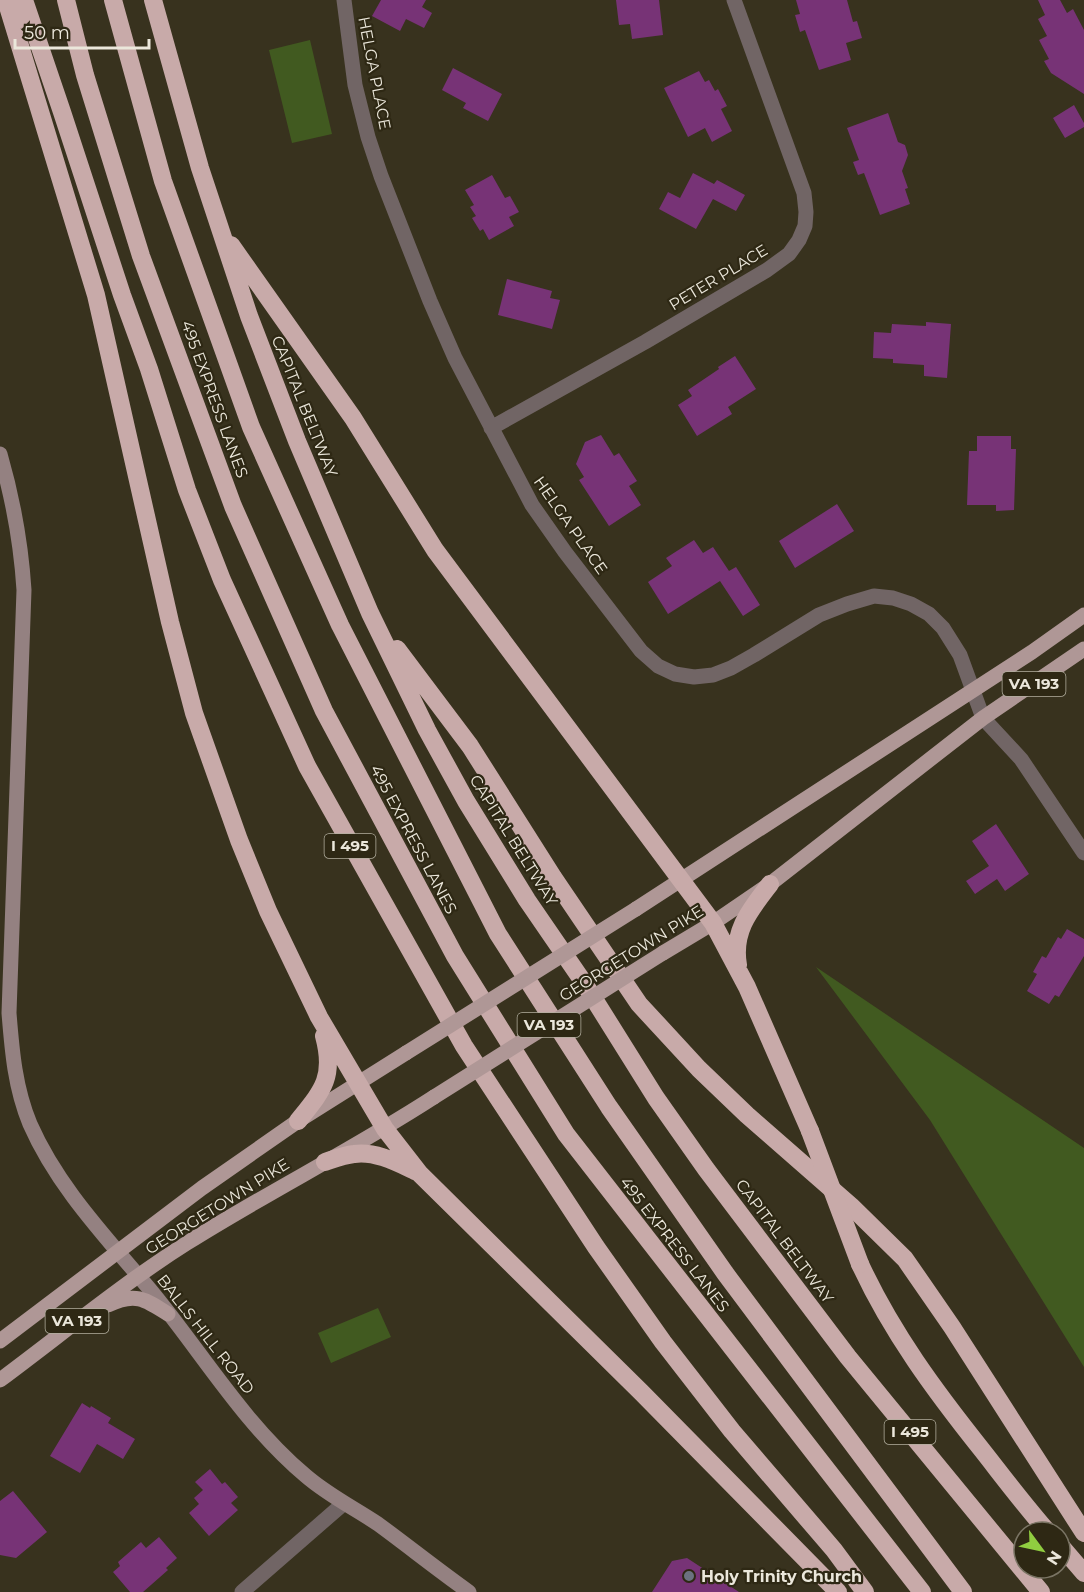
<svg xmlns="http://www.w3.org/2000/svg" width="1084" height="1592" viewBox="0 0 1084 1592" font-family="Montserrat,sans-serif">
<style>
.green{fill:#415a20}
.building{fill:#773376}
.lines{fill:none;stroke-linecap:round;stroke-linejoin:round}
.street{stroke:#716565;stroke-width:15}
.secondary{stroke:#948181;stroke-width:15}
.primary{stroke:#af9796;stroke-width:15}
.highway{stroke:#c8aaa9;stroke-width:18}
.primary-bridge{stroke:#af9796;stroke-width:15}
.highway-bridge{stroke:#c8aaa9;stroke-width:18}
.worship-dot{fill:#6b7280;stroke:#2e2814;stroke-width:2}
.labels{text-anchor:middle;stroke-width:4.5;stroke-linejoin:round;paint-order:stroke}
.shield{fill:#2e2814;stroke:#b2ae9f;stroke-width:1.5}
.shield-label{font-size:15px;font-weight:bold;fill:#ebe7db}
.street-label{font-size:16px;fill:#ebe7db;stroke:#2e2814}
.poi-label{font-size:16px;font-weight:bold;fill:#ebe7db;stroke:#2e2814;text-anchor:start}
</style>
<rect width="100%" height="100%" fill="#38321e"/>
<path class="green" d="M310 40 332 134 292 143 269 50Z
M816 967 1084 1148V1367L930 1120Z
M378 1308 391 1337 331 1363 318 1333Z"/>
<path class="building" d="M381 0H426L422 7 432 13 424 28 406 19 400 31 372 16Z
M616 0H659L663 35 632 39 630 24 619 25Z
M796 0H847L853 22 857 21 862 38 846 43 851 60 819 70 805 30 800 32 795 15 800 14Z
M1038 0H1060L1067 13 1073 9 1084 30V94L1051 73 1044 61 1049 59 1039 40 1047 36 1038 19 1045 15Z
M453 68 502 94 488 121 463 108 466 103 442 90Z
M699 71 705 82 709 80 715 91 718 89 727 106 721 109 732 131 712 142 705 128 688 137 664 88Z
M1074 105 1084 123V127L1065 138 1053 118Z
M888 113 898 142 905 145 908 155 902 171 908 188 905 189 910 204 880 215 864 173 858 175 853 162 859 160 847 128Z
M693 173 714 184 717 180 745 195 736 211 713 199 696 229 659 209 668 192 680 198Z
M492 175 505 198 510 196 519 212 509 217 514 226 489 240 483 229 480 231 472 218 476 216 470 207 474 205 465 190Z
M507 279 552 291 550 298 560 300 552 329 498 315Z
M926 322 951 324 947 378 924 376V365L893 363V359L873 358 874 332 891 333 892 324 926 326Z
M735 356 756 389 728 407 732 414 697 436 678 405 692 396 688 390 719 369 718 367Z
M601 435 614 456 619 453 637 481 629 486 641 505 609 526 579 480 584 477 576 464 585 442Z
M977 436H1011V449H1016L1014 510 996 511V505H967L969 451H977Z
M837 504 854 531 795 568 779 541Z
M694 540 703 553 713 547 729 571 736 567 760 605 743 616 720 581 668 614 648 582 672 566 666 558Z
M996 824 1029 874 1005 891 997 879 975 894 966 881 989 866 972 841Z
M1067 929 1084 939V956L1059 997 1055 995 1049 1004 1027 991 1037 974 1033 972 1042 956 1046 958 1058 937 1061 939Z
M82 1403 90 1408 91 1406 111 1418 108 1423 135 1439 123 1459 97 1444 80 1473 50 1456Z
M210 1469 222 1484 225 1482 238 1497 231 1503 238 1510 209 1536 189 1513 199 1504 194 1498 203 1490 195 1482Z
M13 1491 47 1532 16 1558 0 1555V1501Z
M159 1537 177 1558 166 1568 168 1570 143 1592H130L113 1572 120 1566 118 1562 141 1542 146 1548Z
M687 1558 739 1592H652L672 1561Z"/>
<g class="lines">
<path class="street" d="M344 0 355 85 368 137 381 176 430 301 455 358 532 505 565 552 641 651 658 666 675 674 694 677 713 675 731 668 754 655 819 615 847 604 874 596 893 598 911 604 929 614 943 628 960 655 983 718 1021 759 1084 853
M491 428 645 342 767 270 789 254 799 240 805 226 806 212 804 193 734 0
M242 1592 343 1504"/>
<path class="secondary" d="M0 454C13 499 21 543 24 590L9 1013C12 1051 15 1088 30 1124 58 1188 108 1239 152 1292 203 1354 244 1424 306 1476 328 1495 354 1508 378 1524 408 1546 438 1570 469 1592"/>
<path class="primary" d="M636 909 1032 652 1084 615
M663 953 713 923 770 884 983 718 1084 649
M108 1305C135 1292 145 1299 168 1314
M0 1341 202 1188 298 1121 406 1053
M0 1380C62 1334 122 1284 187 1243 268 1192 354 1149 434 1097"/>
<path class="highway" d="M6 0 96 295 170 622 194 713 239 840 268 911 319 1017 385 1129 420 1174 641 1392 838 1592
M24 0 62 112 122 295 149 369 187 490 222 580 307 766 464 1046 596 1247 663 1342 732 1431 834 1550 865 1592
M66 0 85 75 141 256 233 506 324 711 455 956 566 1134 922 1592
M113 0 163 181 251 427 340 625 498 934 609 1107 725 1273 963 1592
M153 0 200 168 249 316 297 441 370 613 427 730 466 801 527 900 584 983 656 1098 706 1169 848 1357 1041 1592
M231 245 353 418 435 550 713 923 747 987 810 1131
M397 649 470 746 553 877 639 1004 699 1069 747 1115 851 1206 905 1259 952 1327 1084 1533
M738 965C732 931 750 910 770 884
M298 1121C323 1090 335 1077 324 1036
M325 1162C334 1159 344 1155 354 1154 375 1151 396 1162 415 1171
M860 1264C892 1333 935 1391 982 1450 1004 1478 1025 1506 1048 1532
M1060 1545 1084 1573"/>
<path class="primary-bridge" d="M406 1053 636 909
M434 1097 663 953"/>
<path class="highway-bridge" d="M810 1131 860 1264"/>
</g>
<circle class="worship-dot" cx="689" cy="1576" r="6"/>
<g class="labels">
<g class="shield">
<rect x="1002.5" y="672" width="63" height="24" rx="4.5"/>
<rect x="324.5" y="834" width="51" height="24" rx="4.5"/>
<rect x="517.5" y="1013" width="63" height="24" rx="4.5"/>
<rect x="45.5" y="1309" width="63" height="24" rx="4.5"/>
<rect x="884.5" y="1420" width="51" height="24" rx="4.5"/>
</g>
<g class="shield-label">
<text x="1034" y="689">VA 193</text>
<text x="350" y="851">I 495</text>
<text x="549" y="1030">VA 193</text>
<text x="77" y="1326">VA 193</text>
<text x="910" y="1437">I 495</text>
</g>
<g class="street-label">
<text transform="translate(375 73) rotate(79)" y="6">HELGA PLACE</text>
<text transform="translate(718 277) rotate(-31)" y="6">PETER PLACE</text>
<text transform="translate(215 399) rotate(70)" y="6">495 EXPRESS LANES</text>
<text transform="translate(305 406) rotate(68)" y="6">CAPITAL BELTWAY</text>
<text transform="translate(571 525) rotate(55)" y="6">HELGA PLACE</text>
<text transform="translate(414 839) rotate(62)" y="6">495 EXPRESS LANES</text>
<text transform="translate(514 840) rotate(58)" y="6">CAPITAL BELTWAY</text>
<text transform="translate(631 953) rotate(-32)" y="6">GEORGETOWN PIKE</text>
<text transform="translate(217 1206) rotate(-32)" y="6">GEORGETOWN PIKE</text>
<text transform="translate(785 1241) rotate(53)" y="6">CAPITAL BELTWAY</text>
<text transform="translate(675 1244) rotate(52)" y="6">495 EXPRESS LANES</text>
<text transform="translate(206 1334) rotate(52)" y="6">BALLS HILL ROAD</text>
</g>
<g class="poi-label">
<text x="701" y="1582">Holy Trinity Church</text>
</g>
</g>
<g transform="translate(1042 1550) rotate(123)"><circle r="28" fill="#2e2814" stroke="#7a7464" stroke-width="1.5"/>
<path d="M0-4.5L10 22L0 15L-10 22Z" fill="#90cd40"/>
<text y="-9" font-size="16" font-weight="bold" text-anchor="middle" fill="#ebe7db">N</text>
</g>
<path d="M15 39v9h134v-9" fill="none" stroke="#ebe7db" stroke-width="3"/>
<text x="24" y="39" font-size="18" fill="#ebe7db" stroke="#2e2814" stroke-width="4.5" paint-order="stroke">50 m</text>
</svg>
